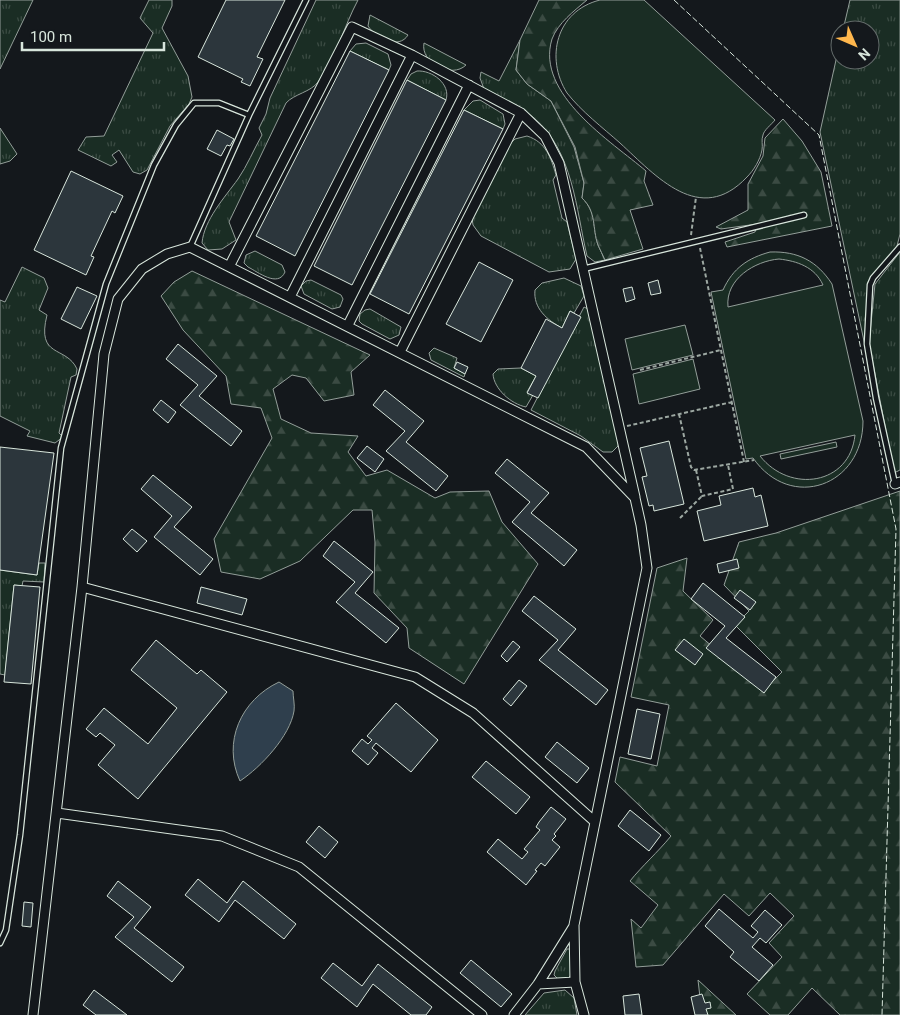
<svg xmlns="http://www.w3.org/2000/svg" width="900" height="1015" viewBox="0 0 900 1015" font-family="Roboto,sans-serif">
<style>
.grass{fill:url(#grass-tufts);stroke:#939e99}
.forest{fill:url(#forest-firs);stroke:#939e99}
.park{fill:#1a2d24;stroke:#939e99;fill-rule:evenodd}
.water{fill:#2f3f4d;stroke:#939e99}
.building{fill:#2c363c;stroke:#d8e6dc}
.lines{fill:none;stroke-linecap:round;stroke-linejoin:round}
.service-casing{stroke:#d8e6dc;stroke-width:7}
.minor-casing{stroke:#d8e6dc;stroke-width:11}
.path{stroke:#9da8a2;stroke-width:2;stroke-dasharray:4 2.5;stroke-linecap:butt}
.service{stroke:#14181c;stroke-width:4.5}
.minor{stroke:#14181c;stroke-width:9}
.fence{stroke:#d8e6dc;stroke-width:1;stroke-dasharray:6 2.5;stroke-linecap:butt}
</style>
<defs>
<pattern id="grass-tufts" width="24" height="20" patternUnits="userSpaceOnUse" patternTransform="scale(1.25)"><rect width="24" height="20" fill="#1a2d24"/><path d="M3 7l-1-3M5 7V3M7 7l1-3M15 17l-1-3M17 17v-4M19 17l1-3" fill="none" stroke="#3b4b43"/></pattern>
<pattern id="forest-firs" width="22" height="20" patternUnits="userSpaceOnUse" patternTransform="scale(1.25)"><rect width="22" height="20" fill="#1a2d24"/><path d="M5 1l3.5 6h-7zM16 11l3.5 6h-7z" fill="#3b4b43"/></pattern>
</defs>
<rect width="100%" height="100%" fill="#14181c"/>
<path class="grass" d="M0 0H33L0 69Z
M149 0H172V6L162 28 188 76 192 97 189 104 170 126 147 170 140 174 133 172 119 150 112 155 117 162 111 166 78 150 86 137 104 136 153 33 140 18Z
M316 0H358C344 26 336 58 318 82 311 92 294 94 286 103L229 222 236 240 222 249 208 250 202 243C204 220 225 197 238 179 247 166 254 149 262 135L259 128 266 114 270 98Z
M850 0H900V234L896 250 868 282 865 346 820 132 840 42V60H870V30H843Z
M370 15 408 35C399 50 376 38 368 26Z
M520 40 516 70 527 84 551 101 574 147 584 183 582 198C597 212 592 228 598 245 600 250 603 255 605 260L595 262 587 256C576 209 573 151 534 118 519 105 501 98 484 89L480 78 481 72 499 81Z
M366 43 388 54 391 65 389 70 350 51 356 44Z
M424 43 466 65C452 79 420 63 424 43Z
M417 71C432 70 451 84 446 100L407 80 411 74Z
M480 100 503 114 505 124 503 129 464 110 473 101Z
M0 128 17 154 10 161 0 164Z
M527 136C546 142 551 158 556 175L553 180 562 218 567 222 576 259 570 269 549 272 481 236 473 225 472 218 510 144 515 139Z
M255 251 282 265 285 272C278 288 258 272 248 267L244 263 246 255Z
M900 252V470L894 473 869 343 875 284Z
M22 267 44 278 48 288 39 310 47 315C36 359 66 345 77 369L76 375 71 377 59 433 63 437 55 443 27 436 30 431 0 416V300L5 302Z
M564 278 581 286 584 296 574 313 570 311 562 328C547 320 533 308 535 290L542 283Z
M311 280 341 295 343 299 340 307 332 309 304 294 301 286 306 281Z
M584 307 588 309 619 442 618 446 612 452H603L581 436 531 410Z
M370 309 401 327 399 335 390 339 362 324 359 321 360 314 365 310Z
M434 348 457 358 454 368 465 374 464 377 431 360 429 353Z
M521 368 536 376 527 392 533 395 526 407C511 404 494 389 493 374L498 369Z
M39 563H45L44 582 23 581 22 586 14 585 5 675 0 674V570L37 575Z
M567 949H571V975L568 978 558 979 554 975 555 971Z
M565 990 574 998 577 1015H525L544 993Z"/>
<path class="forest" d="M539 0H587C574 11 558 23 552 39 535 94 612 142 646 171L644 181 653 205 630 210 643 249 605 260C603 255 600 250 598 245 592 228 597 212 582 198L584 183 575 147 551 101 527 84 516 70 520 40Z
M783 119 802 141 821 172 832 226 727 247 725 242 755 232 757 224 721 229 716 227 748 210V184L763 156 765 138Z
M192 271 370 355 351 372 354 395 324 401 306 378 292 375 273 389 281 419 311 433 358 436 348 452 366 476 387 470 435 498 450 492 489 491 502 522 538 564 464 684 409 648 407 628 374 593 375 542 372 510H353L300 561 260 579 221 572 214 539 272 438 261 408 231 404 226 376 183 330 161 296 174 282Z
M900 491V1015H840L812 988 788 1015H770L747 994 782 957 769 943 794 916 770 893 749 916 724 894 663 965 636 967 631 919 641 928 658 905 630 881C643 865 657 853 671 836L615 782 620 757 657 766 669 705 631 697 657 568 687 558 683 591 713 620 700 636 764 690 782 672 735 625 749 611 724 585 739 542 776 533Z
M698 980 736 1015H702Z"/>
<path class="park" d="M600 0H644L775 120C771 125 764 130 763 135 761 140 763 145 762 150 760 160 754 170 747 177 700 227 656 176 620 143 602 127 582 112 567 93 545 58 556 11 600 0Z
M770 252C798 251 817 261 832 284L863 421C863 486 791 512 753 458L746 459 711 292 723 290C733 268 748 258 770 252ZM779 259C797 261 815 267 823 285L728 307C725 279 755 261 779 259ZM855 435C850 485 790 494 760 456Z
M685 325 693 355 632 370 625 339Z
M693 359 700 389 639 404 633 374Z
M836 442 837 447 781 459 780 454Z"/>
<path class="water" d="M279 682 293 691C293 697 295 705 294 711 290 736 261 767 240 781 222 742 241 700 279 682Z"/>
<path class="building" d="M226 0H285L257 57 263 59 250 86 241 82 243 79 198 57Z
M350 51 389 70 295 256 256 236Z
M407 80 446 100 352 285 314 266Z
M464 110 503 129 409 314 370 294Z
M217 130 234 139 230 146 227 145 221 156 207 149Z
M71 171 123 196 115 213 112 211 91 256 94 257 86 275 34 250Z
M479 262 513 280 481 342 446 324Z
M658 280 661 293 651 295 648 283Z
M77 287 97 296 81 329 61 319Z
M632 287 635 299 626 302 623 289Z
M570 311 581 317 538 398 527 393 536 376 521 368 546 319 562 328Z
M178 344 217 376 199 396 242 431 231 446 180 405 198 385 166 359Z
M457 362 468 367 465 374 454 368Z
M385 390 424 421 406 442 448 476 436 491 386 451 405 431 373 405Z
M161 400 176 412 168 423 153 410Z
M669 441 684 504 654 511 653 505 649 506 642 477 647 476 640 448Z
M367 446 384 459 375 472 357 458Z
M0 447 54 453 37 575 0 570Z
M507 459 549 493 531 513 577 550 564 566 512 522 530 502 495 473Z
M153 475 192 507 174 527 213 559 200 575 154 537 172 516 141 489Z
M753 488 755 497 761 495 768 526 704 541 697 511 721 505 719 496Z
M132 529 147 541 137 552 123 539Z
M334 541 373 572 355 593 399 628 386 643 336 602 355 582 323 556Z
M737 559 739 568 719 573 717 564Z
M703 583 745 617 726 638 776 677 764 693 706 648 725 626 691 599Z
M14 585 40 587 31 684 4 682Z
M201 587 247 599 242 615 197 603Z
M740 590 756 602 750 610 734 598Z
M534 596 576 629 558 650 608 690 596 705 539 660 558 640 522 611Z
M684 639 703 654 695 665 675 650Z
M156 640 197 674 201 670 227 692 138 799 98 765 115 745 100 733 96 737 86 729 104 708 148 744 177 708 131 670Z
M513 641 520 647 507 662 501 656Z
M519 680 527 686 511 706 503 699Z
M396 703 438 740 411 772 376 743 372 748 378 753 368 765 352 751 362 739 368 744 372 740 367 736Z
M637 709 660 714 651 759 628 754Z
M557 742 589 768 577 783 545 757Z
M486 761 530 797 516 814 472 777Z
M551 807 566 819 554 834 556 836 552 840 560 847 545 866 541 863 535 870 537 871 526 885 487 852 498 839 522 859 528 852 524 849 540 830 536 827 539 822Z
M630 810 661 835 649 851 618 826Z
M319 826 338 842 325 858 306 842Z
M198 879 227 903 243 881 296 924 284 939 235 900 219 922 185 895Z
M118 881 151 907 134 928 184 967 172 982 115 937 134 917 107 896Z
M24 902 33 903 31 927 22 926Z
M719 909 753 938 758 932 751 926 765 910 782 925 766 943 760 938 752 947 773 965 759 981 730 957 734 952 705 926Z
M471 960 512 994 501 1007 460 973Z
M333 963 362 986 378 964 432 1007 426 1015H411L373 984 357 1007 321 978Z
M94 990 127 1015H96L83 1005Z
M639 994 642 1015H625L623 996Z
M702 994 705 1003 710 1002 711 1008 706 1009 708 1015H695L691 997Z"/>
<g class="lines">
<g class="service-casing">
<path id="service" d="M190 247 249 115 306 0
M583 269 804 215
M895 484 876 398 867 344 870 285 873 278 900 247
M0 943 6 930 20 835 61 448 106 284 154 165 176 125 194 103H219L249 115"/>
</g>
<g class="minor-casing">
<path id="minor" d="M230 265 352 27 412 55 521 113 545 136 559 163 635 497
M290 297 412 55
M348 325 469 85
M400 352 521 113
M895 484 900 482
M82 587 415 677 473 713 594 821
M57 813 222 836 299 867 482 1015
M538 984 575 982
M33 1015 82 587 104 354 118 299 142 269 167 254 190 247 586 447 635 498 641 525 647 568 574 925 575 982 584 1015
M514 1015 538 984 574 926"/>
</g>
<path class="path" d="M691 235 696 197
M700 248 744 462
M640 370 721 350
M679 414 691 467 694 470 754 460
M627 426 732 402
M696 470 702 496 733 489 728 465
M680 518 702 496"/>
<use href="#service" class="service"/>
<use href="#minor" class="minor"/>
<path class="fence" d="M674 0 819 135 896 529 882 1015"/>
</g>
<g transform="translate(855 45) rotate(135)"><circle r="24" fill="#14181c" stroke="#626a69"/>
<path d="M0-4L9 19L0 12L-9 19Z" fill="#ffb74d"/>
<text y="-8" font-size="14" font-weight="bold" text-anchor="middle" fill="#d8e6dc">N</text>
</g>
<path d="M22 42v8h142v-8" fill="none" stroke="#d8e6dc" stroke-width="2.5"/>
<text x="30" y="42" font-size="15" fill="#d8e6dc" stroke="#14181c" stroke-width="4" paint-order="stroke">100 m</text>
</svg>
